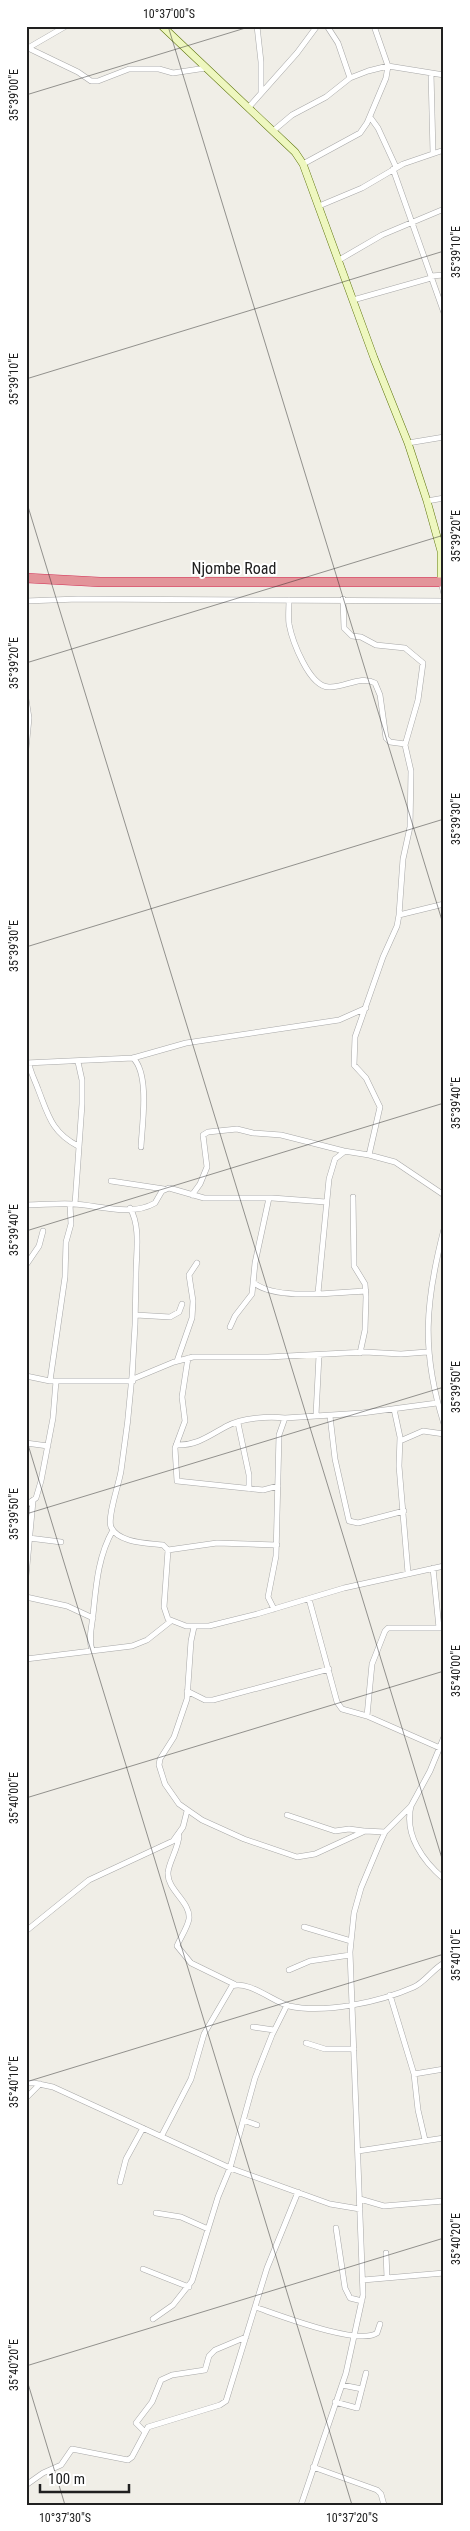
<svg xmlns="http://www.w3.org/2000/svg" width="470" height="2531" viewBox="0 0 470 2531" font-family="'Roboto Condensed',sans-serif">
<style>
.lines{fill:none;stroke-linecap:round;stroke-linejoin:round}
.street-casing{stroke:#a7a7a7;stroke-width:6}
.secondary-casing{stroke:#5d740b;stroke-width:8}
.highway-casing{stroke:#d23056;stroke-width:10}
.street{stroke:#fff;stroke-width:5}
.secondary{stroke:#eef7bf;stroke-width:7}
.highway{stroke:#e3949a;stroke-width:9}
.ticks{fill:none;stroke:#202020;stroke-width:1;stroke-opacity:0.45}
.labels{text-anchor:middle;stroke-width:4;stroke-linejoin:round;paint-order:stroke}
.street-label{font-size:16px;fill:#202020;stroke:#fff}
.neatline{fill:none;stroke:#202020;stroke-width:2}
.ticks-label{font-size:12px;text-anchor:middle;fill:#202020}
</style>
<rect width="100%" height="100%" fill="#f0eee7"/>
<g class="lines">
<g class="street-casing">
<path id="street" d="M257 26 261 62V92
M327 26 338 43 350 78
M26 47 78 72 91 81H98L129 69H159L173 73 206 68
M28 48 66 26
M431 73 433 153
M249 107 297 53 317 26
M370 117 378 128 396 167
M273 131 292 115 326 97 350 78 368 71 388 66 444 75
M303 164 360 133 367 123 386 78 388 66 374 26
M393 169 444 313
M319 206 362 188 403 164 444 150
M339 260 382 235 444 209
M431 276 444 275
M353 300 431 278
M408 443 444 437
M427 501 444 498
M441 582 444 594
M343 599 344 628 352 636 361 637 376 645 405 648 423 663 418 700 405 745 411 771 410 827 403 859 399 915 397 926 383 957 355 1037 354 1065 366 1078 380 1107 369 1155
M289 600C289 608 288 616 289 624 292 640 309 687 329 687 344 688 361 675 375 683L380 695 386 738 390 742 405 744
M26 601 78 599 444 601
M26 699 29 718 26 749
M399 915 444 904
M133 1058C150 1074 142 1125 141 1147
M26 1063 133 1058 186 1043 339 1020 366 1008
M29 1063C30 1072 35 1080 38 1089 48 1114 51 1132 78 1146
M111 1181 164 1189
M192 1195 200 1184 207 1167 203 1135 208 1132 237 1129 253 1133 281 1135 344 1151 369 1155 395 1162 444 1195
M353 1197 354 1266 365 1284 366 1297 365 1330 360 1353
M75 1204 82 1104V1080L78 1062
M26 1205C42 1205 58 1203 73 1204 98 1205 131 1217 155 1203L162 1191 169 1188 204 1198H272L326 1202
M130 1208C141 1227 136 1253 136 1275 136 1341 131 1406 121 1471 119 1484 107 1517 111 1527 118 1543 148 1543 163 1545L168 1550 164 1607 168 1619 186 1626H209L257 1614 344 1588 444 1566
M444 1229C425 1302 421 1352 444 1424
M26 1265 39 1246 43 1231
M254 1283C277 1301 337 1292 366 1291
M318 1293 329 1179 335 1159 344 1152
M136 1315 170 1317 179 1312 182 1304
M230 1327 235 1316 252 1294 255 1263 269 1198
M188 1358 182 1397 185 1421 175 1448 177 1481 263 1490 278 1486
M177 1361 192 1318 193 1301 189 1275 197 1263
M26 1376 50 1381H133
M133 1379 174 1362 193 1357H268L365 1352 401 1354 427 1352
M50 1381 65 1277 66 1242 71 1224 70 1204
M394 1409 400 1437 399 1466 408 1573
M316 1415 319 1355
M330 1416 335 1459 349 1521 358 1523 404 1511
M238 1423 249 1475V1489
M400 1441 423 1431 444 1434
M26 1443 48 1446
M176 1445C197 1446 210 1435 227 1426 242 1418 268 1416 285 1418
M26 1505 36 1498 41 1481 53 1418 56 1381
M29 1538 61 1542
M168 1550 217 1543 277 1545
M433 1568 439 1628
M26 1576 33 1501
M26 1597 67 1606 93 1618
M309 1599 337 1702 342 1709 367 1716 440 1748
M274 1609 268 1597 276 1556 279 1435 285 1418 362 1413 437 1403
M194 1627 191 1641 187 1699 174 1737 160 1759 159 1765 165 1784 179 1804 202 1820 244 1839 297 1857 315 1854 365 1831 385 1832
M92 1650C88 1638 92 1627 93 1615 96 1586 98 1556 113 1530
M26 1659 132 1646 147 1640 171 1621
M187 1691 205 1700H213L329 1669
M367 1716 372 1664 385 1631 388 1628H444
M411 1806C404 1835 423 1861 444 1879
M287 1815 335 1831 349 1829 364 1831
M179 1836C178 1849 168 1864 168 1873 167 1890 191 1902 189 1919 187 1929 180 1938 177 1946L191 1963 234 1984
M304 1927 351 1941
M26 1931 89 1880 173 1841 183 1827 187 1811
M289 1970 310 1961 350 1955
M390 1995 414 2074 418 2110 425 2140
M253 2027 274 2030
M306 2043 325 2049H354
M414 2074 444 2069
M26 2083H34L53 2087 230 2168 330 2204 360 2209
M26 2098 40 2084
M243 2120 257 2125
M162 2135 191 2079 204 2034 232 1986C248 1980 274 2002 289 2006 325 2014 380 2002 414 1987 425 1982 433 1969 444 1963
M358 2151 444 2138
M120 2182 126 2159 143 2128
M360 2199 384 2206 444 2201
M156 2213 181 2217 208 2229
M336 2228 345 2288 350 2298 362 2301
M386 2253 387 2278
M143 2269 189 2287
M363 2280 444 2273
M255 2307C279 2315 358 2346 377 2333L380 2324
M153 2319 173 2305 192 2281 218 2197 230 2168 255 2078 272 2035 287 2005
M342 2385 362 2389
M335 2402 357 2408 366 2373
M144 2431 136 2423 152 2402 161 2380 172 2375 205 2370 209 2356 215 2350 246 2337
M313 2467 377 2490 381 2494 384 2505
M26 2485 43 2473 61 2465 72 2449 128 2460 132 2457 148 2427 220 2405 226 2401 267 2268 298 2192
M301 2505 346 2373 363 2295 350 1952 354 1913 361 1888 379 1845 385 1832 411 1806 430 1771 444 1737"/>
</g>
<g class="secondary-casing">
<path id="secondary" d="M162 26 295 152 303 164 374 358 408 443 427 501 441 551V582"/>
</g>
<g class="highway-casing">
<path id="highway" d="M26 578 100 582H444"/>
</g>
<use href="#street" class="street"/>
<use href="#secondary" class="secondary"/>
<use href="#highway" class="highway"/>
</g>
<path class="ticks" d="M168 26 444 927M26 95 252 26M26 379 444 251M26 500 444 1865M26 663 444 535M26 947 444 819M26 1231 444 1103M26 1438 352 2505M26 1514 444 1387M26 1798 444 1671M26 2082 444 1954M26 2366 444 2238M26 2377 65 2505"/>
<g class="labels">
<g class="street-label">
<text x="234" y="574">Njombe Road</text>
</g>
</g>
<rect width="470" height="2531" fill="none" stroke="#ffffff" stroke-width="55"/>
<path d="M40 2484v8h89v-8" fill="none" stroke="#202020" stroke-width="2.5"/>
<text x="48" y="2484" font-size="15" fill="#202020" stroke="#ffffff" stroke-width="4" paint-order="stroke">100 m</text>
<rect x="28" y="28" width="414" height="2476" class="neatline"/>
<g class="ticks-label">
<text x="169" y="18">10°37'00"S</text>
<text transform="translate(14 95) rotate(-90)" y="4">35°39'00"E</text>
<text transform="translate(456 252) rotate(-90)" y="4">35°39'10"E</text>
<text transform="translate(14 379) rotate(-90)" y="4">35°39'10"E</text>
<text transform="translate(456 536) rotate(-90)" y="4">35°39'20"E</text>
<text transform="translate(14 663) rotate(-90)" y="4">35°39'20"E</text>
<text transform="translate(456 819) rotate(-90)" y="4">35°39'30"E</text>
<text transform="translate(14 946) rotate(-90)" y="4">35°39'30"E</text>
<text transform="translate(456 1103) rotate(-90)" y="4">35°39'40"E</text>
<text transform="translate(14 1230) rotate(-90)" y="4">35°39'40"E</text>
<text transform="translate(456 1387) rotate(-90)" y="4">35°39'50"E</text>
<text transform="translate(14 1514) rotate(-90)" y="4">35°39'50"E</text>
<text transform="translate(456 1671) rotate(-90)" y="4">35°40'00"E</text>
<text transform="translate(14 1798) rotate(-90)" y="4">35°40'00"E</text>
<text transform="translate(456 1955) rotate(-90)" y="4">35°40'10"E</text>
<text transform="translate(14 2082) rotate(-90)" y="4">35°40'10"E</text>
<text transform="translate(456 2239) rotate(-90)" y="4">35°40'20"E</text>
<text transform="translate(14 2365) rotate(-90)" y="4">35°40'20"E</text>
<text x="65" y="2522">10°37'30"S</text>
<text x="352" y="2522">10°37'20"S</text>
</g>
</svg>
